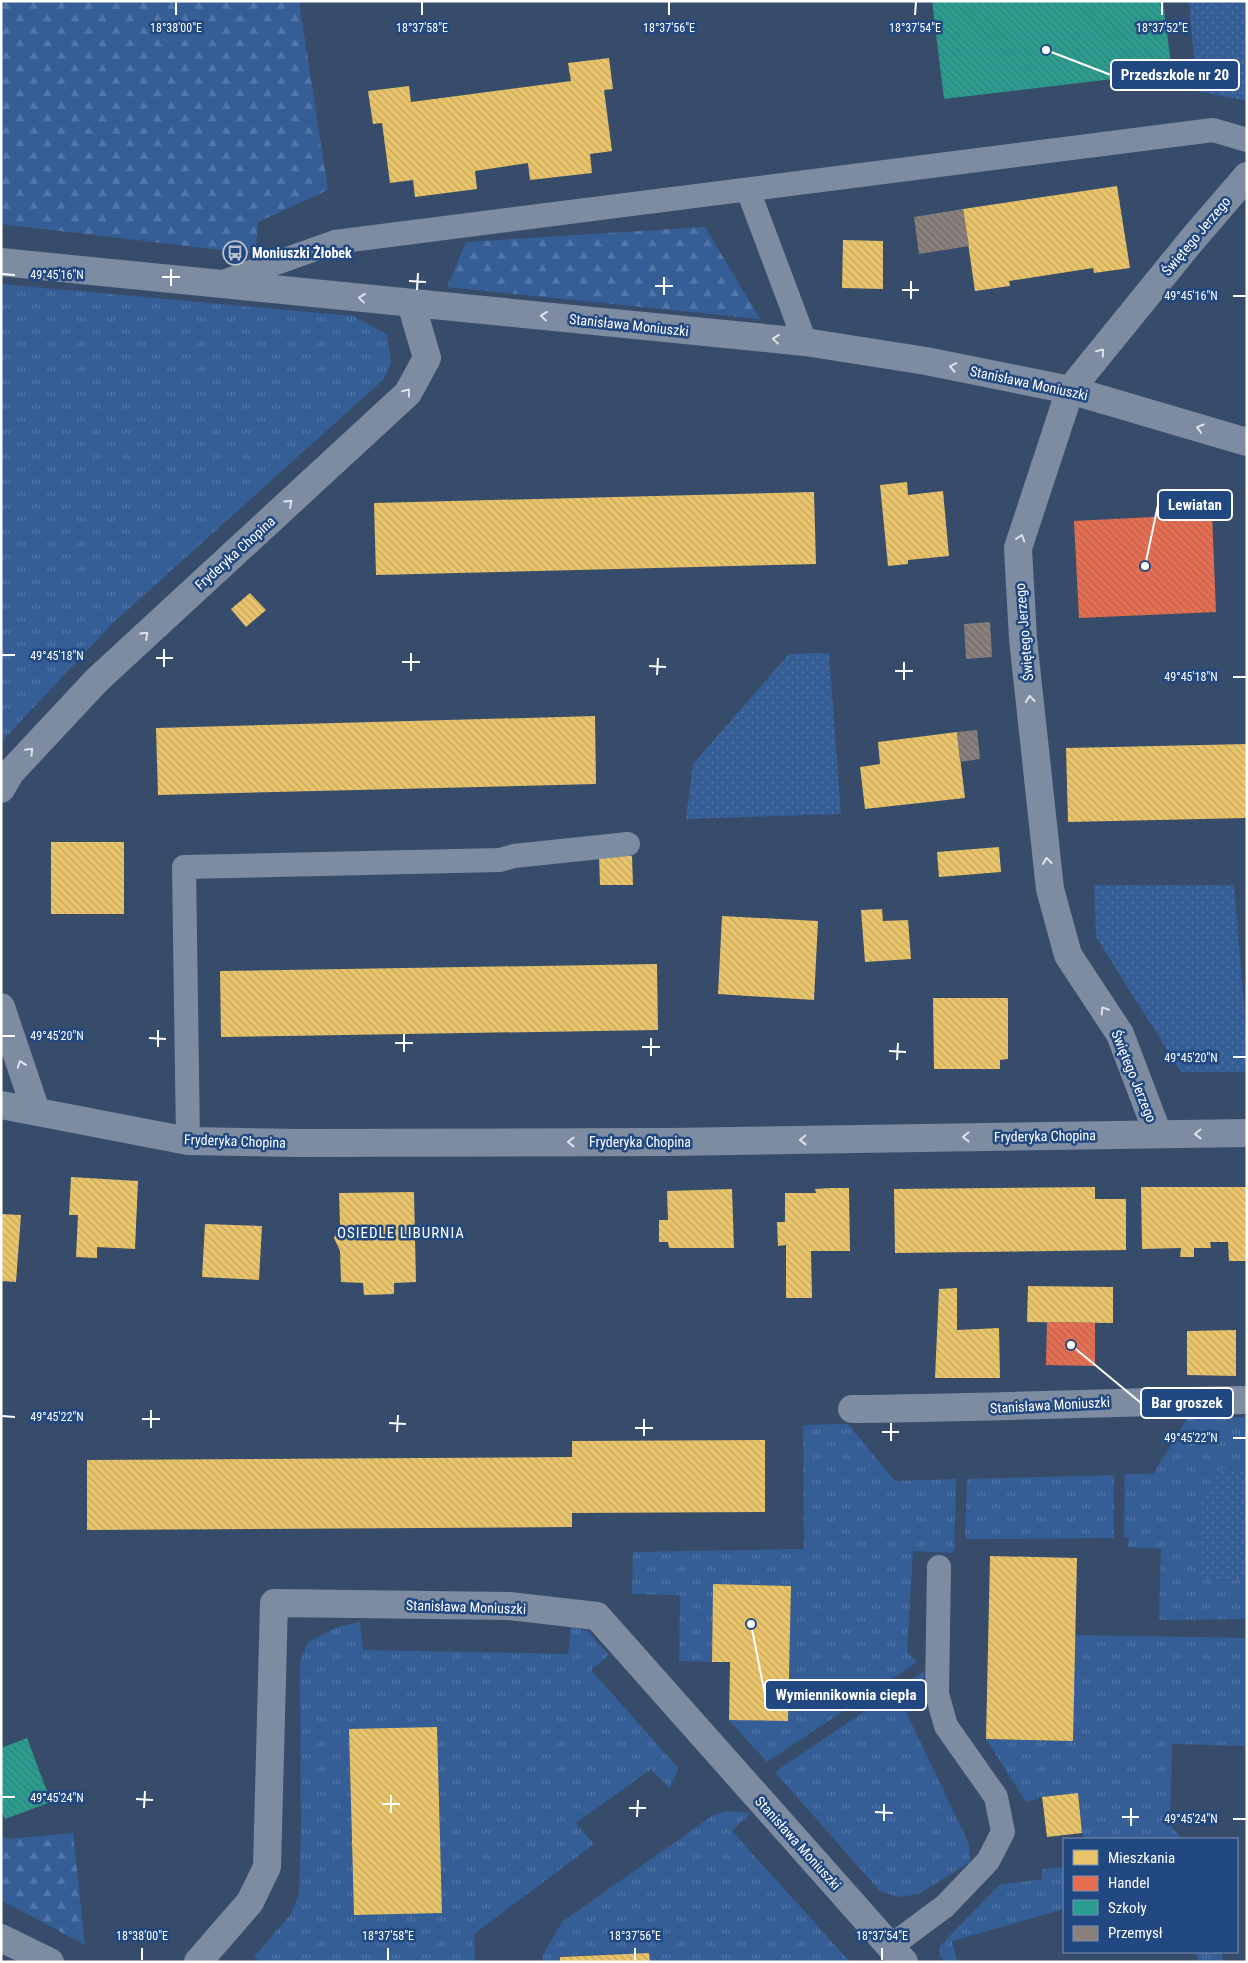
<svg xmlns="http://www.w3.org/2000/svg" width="1248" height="1963" viewBox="0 0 1248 1963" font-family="'Roboto Condensed',sans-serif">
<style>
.grass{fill:url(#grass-tufts);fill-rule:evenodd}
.forest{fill:url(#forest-firs)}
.park{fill:url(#park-dots)}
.homes{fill:url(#homes-back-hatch)}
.shops{fill:url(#shops-back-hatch)}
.schools{fill:url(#schools-back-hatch)}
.industry{fill:url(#industry-back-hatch)}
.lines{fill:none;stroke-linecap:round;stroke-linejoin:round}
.lane{stroke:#7d8ca1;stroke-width:24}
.street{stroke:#7d8ca1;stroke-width:28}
.oneway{stroke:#dee2e8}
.ticks{fill:none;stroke:#fff;stroke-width:2}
.labels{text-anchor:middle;stroke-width:5;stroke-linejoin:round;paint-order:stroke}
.street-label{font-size:14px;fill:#fff;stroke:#214880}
.poi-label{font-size:14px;font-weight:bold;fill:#fff;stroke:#214880;text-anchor:start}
.neighbourhood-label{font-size:15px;letter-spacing:1px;fill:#fff;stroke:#214880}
.ticks-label{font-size:12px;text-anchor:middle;fill:#fff;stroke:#214880;stroke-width:5;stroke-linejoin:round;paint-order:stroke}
.leader{fill:none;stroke:#fff;stroke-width:2}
.callout-dot{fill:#fff;stroke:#214880;stroke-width:2}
.callout{fill:#214880;stroke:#fff;stroke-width:2}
.callout-label{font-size:15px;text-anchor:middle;font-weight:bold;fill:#fff}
</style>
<defs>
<pattern id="grass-tufts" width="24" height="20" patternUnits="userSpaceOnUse" patternTransform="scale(1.25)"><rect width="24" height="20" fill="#355e97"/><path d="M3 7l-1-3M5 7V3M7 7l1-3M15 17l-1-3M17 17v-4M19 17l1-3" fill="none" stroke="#5376a7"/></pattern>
<pattern id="forest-firs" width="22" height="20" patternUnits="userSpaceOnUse" patternTransform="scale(1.25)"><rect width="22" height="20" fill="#355e97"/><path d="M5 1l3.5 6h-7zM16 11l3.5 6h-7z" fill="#5376a7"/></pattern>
<pattern id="park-dots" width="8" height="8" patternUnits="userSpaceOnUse" patternTransform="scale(1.25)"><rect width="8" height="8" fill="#355e97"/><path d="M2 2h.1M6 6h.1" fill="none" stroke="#5376a7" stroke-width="1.8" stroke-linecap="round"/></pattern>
<pattern id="homes-back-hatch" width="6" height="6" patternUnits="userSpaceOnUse" patternTransform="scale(1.25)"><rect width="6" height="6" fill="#e9c46a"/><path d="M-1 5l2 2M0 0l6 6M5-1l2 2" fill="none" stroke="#c2a662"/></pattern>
<pattern id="shops-back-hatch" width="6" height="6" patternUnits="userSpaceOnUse" patternTransform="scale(1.25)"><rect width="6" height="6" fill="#e76f51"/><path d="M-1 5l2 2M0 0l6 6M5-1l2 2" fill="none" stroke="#b86450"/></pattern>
<pattern id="schools-back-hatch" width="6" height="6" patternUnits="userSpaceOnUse" patternTransform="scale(1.25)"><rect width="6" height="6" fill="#2a9d8f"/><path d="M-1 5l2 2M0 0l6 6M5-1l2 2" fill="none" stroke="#368178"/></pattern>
<pattern id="industry-back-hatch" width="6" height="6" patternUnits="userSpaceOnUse" patternTransform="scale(1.25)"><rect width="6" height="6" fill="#8a817c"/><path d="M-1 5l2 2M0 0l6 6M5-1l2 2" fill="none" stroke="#716c69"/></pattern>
</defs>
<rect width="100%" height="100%" fill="#374c6a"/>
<path class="grass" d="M1 284 353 316 387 334 391 362 384 379 114 622 1 742Z
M1247 1417V1468L1222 1469 1200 1580 1247 1579V1619L1159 1620 1161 1549 1128 1547 1129 1538 1124 1537 1125 1474H1153L1187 1419Z
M848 1424 895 1481 956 1479 954 1553 913 1551 907 1652 917 1662 767 1762 729 1720 788 1721 791 1586 713 1584 712 1662 679 1661 680 1595 632 1594 633 1552 804 1549 803 1425Z
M1114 1475V1538L965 1539 967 1479Z
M360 1622 363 1650 568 1654 571 1626 587 1631 609 1655 591 1670 678 1768 670 1788 651 1769 576 1823 594 1844 474 1934 475 1962H261L254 1957 291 1914 299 1894 301 1830 300 1663 308 1642 338 1627ZM437 1727 442 1912 354 1915 349 1730Z
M1075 1635 1247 1638V1746L1172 1744 1170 1825 1182 1839H1083L1078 1793 1042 1797 1026 1802 986 1739 1073 1741Z
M924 1671 925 1678 908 1690 906 1712 969 1844 970 1862 919 1894 898 1897 880 1891 775 1772Z
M726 1811 751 1813 732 1831 850 1962H650L649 1953 560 1956V1962H543V1955L562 1922 712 1816Z
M1064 1867V1909L952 1941 957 1962H945L940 1956 939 1947 999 1885 1042 1879V1869Z
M1196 1952H1222L1223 1962H1198Z"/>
<path class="forest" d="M1 1H299L328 190 258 222 255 254 1 224Z
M705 227 760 319 447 287 466 242Z
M73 1833 85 1945 1 1900V1835L8 1839Z"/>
<path class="park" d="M1189 1H1247V101L1197 91Z
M829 653 841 814 686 819 693 764 789 654Z
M1094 885H1234L1247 1040V1072H1181L1096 937Z
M1247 1468V1579L1200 1580 1202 1500 1222 1469Z"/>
<path class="homes" d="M609 58 613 89 604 90 612 151 590 154 592 173 530 180 528 163 475 171 477 189 415 197 413 180 390 183 382 123 373 124 368 91 409 86 411 102 571 81 568 63Z
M1117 186 1130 268 1094 273 1093 268 1009 281 1010 286 975 291 963 209Z
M843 240 883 241V289L842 288Z
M907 482 908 495 943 491 949 556 908 560V564L888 566 880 485Z
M814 492 816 564 376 575 374 503Z
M250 593 266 610 246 627 231 609Z
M595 716 596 784 158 795 156 728Z
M957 732 965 798 865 809 860 767 880 764 878 742Z
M1247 744V818L1068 822 1066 748Z
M51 842H124V914H51Z
M999 847 1001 872 939 877 937 852Z
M599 856H632L633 885H600Z
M882 909 883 921 908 920 911 959 865 962 861 910Z
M722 916 818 921 814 1000 718 994Z
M657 964 658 1030 221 1037 220 971Z
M933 998H1008V1059L1000 1060V1069H934Z
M71 1177 138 1181 135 1249 97 1247V1258L76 1257 78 1215H69Z
M1095 1187V1199H1126V1250L895 1253 894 1189Z
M1141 1187H1247V1261H1229L1228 1242H1210L1211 1248H1194V1257H1180L1181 1248 1142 1249Z
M831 1188H849L850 1251H811L812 1298H786V1245L778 1246 777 1222H785V1193H816L815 1189Z
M732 1189 734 1248H669L668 1242H659V1220H668L667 1191Z
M414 1192 416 1282 394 1283V1294L364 1295 363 1283 341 1282 340 1251 334 1238 340 1224 339 1193Z
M1 1214 21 1215 16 1282 1 1281Z
M205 1224 262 1226 259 1280 202 1277Z
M1028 1286 1113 1287V1323L1027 1322Z
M957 1288V1330L999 1328 1000 1378H935L939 1289Z
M1236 1330V1376L1187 1375V1331Z
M765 1440V1512L572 1513V1527L87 1530V1460L572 1457V1441Z
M990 1556 1077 1558 1073 1741 986 1739Z
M713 1584 791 1586 788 1721 729 1720 730 1662H712Z
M437 1727 442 1913 354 1915 349 1729Z
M1078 1793 1082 1833 1047 1837 1042 1797Z
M649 1953 650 1962H560V1957Z"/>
<path class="shops" d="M1212 514 1216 612 1079 618 1074 521Z
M1047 1322 1095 1323V1366L1046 1365Z"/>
<path class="schools" d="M932 1H1163L1172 72 944 99Z
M27 1738 51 1802 5 1819 1 1810V1748Z"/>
<path class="industry" d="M963 209 969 246 919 254 914 217Z
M990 622 992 657 966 659 964 624Z
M977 730 980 759 960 762 957 732Z"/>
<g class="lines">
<path class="lane" d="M748 190 805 342
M220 283 335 242 1213 130 1247 140
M188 1141 184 867 500 860 514 856 628 844
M891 1946 945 1906 988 1861 1003 1832 996 1797 946 1726 937 1694 939 1567"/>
<path class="street" d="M1 262 805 342 926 361 1070 390 1247 442
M1 789 11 772 97 680 408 393 427 358 411 303
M1 1007 36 1111
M1 1105 188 1141 300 1143 669 1142 1247 1133
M1158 1134 1120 1034 1068 955 1050 889 1023 639 1018 548 1070 390 1191 241 1247 176
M852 1409C984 1408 1115 1402 1247 1400
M1 1938 50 1962
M198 1962 250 1902 267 1867 274 1603 509 1606 597 1616 904 1962"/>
</g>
<defs><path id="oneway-chevron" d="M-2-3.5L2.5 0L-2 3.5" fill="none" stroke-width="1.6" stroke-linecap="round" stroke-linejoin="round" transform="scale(1.25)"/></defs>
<g class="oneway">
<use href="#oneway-chevron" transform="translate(362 298) rotate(-174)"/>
<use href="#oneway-chevron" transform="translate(544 316) rotate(-174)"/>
<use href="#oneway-chevron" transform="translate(776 339) rotate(-174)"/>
<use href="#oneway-chevron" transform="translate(1101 352) rotate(-51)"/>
<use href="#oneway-chevron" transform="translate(953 367) rotate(-169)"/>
<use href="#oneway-chevron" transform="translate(407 392) rotate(-52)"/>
<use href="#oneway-chevron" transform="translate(1200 428) rotate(-164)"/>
<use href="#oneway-chevron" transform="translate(289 503) rotate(-43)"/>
<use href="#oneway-chevron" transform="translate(1021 538) rotate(-72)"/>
<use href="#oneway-chevron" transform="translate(145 635) rotate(-43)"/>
<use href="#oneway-chevron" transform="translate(1030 699) rotate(-96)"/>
<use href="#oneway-chevron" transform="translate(30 751) rotate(-47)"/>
<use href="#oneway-chevron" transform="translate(1047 861) rotate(-96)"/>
<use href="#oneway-chevron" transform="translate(1104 1010) rotate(-123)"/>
<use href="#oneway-chevron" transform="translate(21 1064) rotate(-109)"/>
<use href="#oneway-chevron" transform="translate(1198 1134) rotate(179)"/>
<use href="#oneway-chevron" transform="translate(966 1137) rotate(179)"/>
<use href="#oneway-chevron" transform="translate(803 1140) rotate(179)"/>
<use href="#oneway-chevron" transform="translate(571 1142) rotate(180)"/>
</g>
<path class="ticks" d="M176 15V2M422 15V2M669 15V2M915 15 916 2M1162 15V2M2 274 15 275M162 277H180M409 281 426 282M171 286V269M655 286H673M417 290 418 273M902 290H919M664 295V277M1233 296H1246M911 299V281M2 655H15M156 658H173M402 662H420M649 666 666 667M164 667V649M411 671V653M895 671H913M657 675 658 658M1233 677H1246M904 680V662M2 1036H15M149 1038 166 1039M395 1043H413M158 1047V1030M642 1047H660M889 1051 906 1052M404 1052V1034M651 1056V1038M1233 1057H1246M897 1060 898 1043M2 1416 15 1417M142 1419H160M389 1423 406 1424M151 1428V1410M635 1428H653M397 1432 398 1415M882 1432H899M644 1436V1419M1233 1438H1246M891 1441V1423M2 1797H15M136 1799 153 1800M382 1804H400M144 1808 145 1791M629 1808H646M875 1812 893 1813M391 1813V1795M637 1817 638 1800M1122 1817H1139M1233 1819H1246M884 1821V1804M1131 1826V1808M142 1960V1948M388 1960V1948M635 1960V1948M882 1960V1948"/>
<defs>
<g id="bus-ring" transform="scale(1.25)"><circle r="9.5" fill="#214880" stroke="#b9c0cb" stroke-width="1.5"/><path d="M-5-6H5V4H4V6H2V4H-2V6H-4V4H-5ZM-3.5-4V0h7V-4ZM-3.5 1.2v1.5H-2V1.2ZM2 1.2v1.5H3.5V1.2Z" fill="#b9c0cb"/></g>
</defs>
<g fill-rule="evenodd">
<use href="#bus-ring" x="235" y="253"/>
</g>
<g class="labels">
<g class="street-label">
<text transform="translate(1196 236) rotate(-50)" y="5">Świętego Jerzego</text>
<text transform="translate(629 325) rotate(6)" y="5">Stanisława Moniuszki</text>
<text transform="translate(1029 383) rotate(12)" y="5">Stanisława Moniuszki</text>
<text transform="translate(235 553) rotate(-42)" y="5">Fryderyka Chopina</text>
<text transform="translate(1024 632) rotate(-95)" y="5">Świętego Jerzego</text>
<text transform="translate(1134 1076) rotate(68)" y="5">Świętego Jerzego</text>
<text transform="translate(1045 1136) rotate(-1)" y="5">Fryderyka Chopina</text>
<text transform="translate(235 1141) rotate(2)" y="5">Fryderyka Chopina</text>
<text x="640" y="1147">Fryderyka Chopina</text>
<text transform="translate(1050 1405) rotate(-3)" y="5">Stanisława Moniuszki</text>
<text transform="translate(466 1607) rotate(2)" y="5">Stanisława Moniuszki</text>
<text transform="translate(798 1843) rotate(48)" y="5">Stanisława Moniuszki</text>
</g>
<g class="poi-label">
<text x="252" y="258">Moniuszki Żłobek</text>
</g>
<g class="neighbourhood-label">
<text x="401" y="1238">OSIEDLE LIBURNIA</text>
</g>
</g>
<g class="ticks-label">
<text x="176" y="32">18°38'00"E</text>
<text x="422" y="32">18°37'58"E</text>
<text x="669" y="32">18°37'56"E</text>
<text x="915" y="32">18°37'54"E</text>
<text x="1162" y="32">18°37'52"E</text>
<text x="57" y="279">49°45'16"N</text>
<text x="1191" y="300">49°45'16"N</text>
<text x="57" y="660">49°45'18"N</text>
<text x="1191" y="681">49°45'18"N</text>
<text x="57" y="1040">49°45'20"N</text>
<text x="1191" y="1062">49°45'20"N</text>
<text x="57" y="1421">49°45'22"N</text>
<text x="1191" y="1442">49°45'22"N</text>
<text x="57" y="1802">49°45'24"N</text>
<text x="1191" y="1823">49°45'24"N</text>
<text x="142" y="1940">18°38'00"E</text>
<text x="388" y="1940">18°37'58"E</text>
<text x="635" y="1940">18°37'56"E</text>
<text x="882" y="1940">18°37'54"E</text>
</g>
<path class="leader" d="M1046 50L1111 75M1145 566L1158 505M1071 1345L1141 1403M751 1624L765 1695"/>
<g class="callout-dot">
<circle cx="1046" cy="50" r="5"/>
<circle cx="1145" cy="566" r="5"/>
<circle cx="1071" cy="1345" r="5"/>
<circle cx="751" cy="1624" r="5"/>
</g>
<g class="callout">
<rect x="1111" y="60" width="128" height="30" rx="5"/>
<rect x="1158" y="490" width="74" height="30" rx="5"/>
<rect x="1141" y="1388" width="92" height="30" rx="5"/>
<rect x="765" y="1680" width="161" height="30" rx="5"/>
</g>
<g class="callout-label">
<text x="1175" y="80">Przedszkole nr 20</text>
<text x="1195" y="510">Lewiatan</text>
<text x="1187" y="1408">Bar groszek</text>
<text x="846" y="1700">Wymiennikownia ciepła</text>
</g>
<rect width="1248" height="1963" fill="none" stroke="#ffffff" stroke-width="5"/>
<rect x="1063" y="1838" width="175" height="115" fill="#214880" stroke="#7a91b3"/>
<rect x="1073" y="1850" width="25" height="15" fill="#e9c46a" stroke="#7a91b3"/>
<text x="1108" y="1863" font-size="15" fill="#ffffff">Mieszkania</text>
<rect x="1073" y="1876" width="25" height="15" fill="#e76f51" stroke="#7a91b3"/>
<text x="1108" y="1888" font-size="15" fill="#ffffff">Handel</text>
<rect x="1073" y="1900" width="25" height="15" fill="#2a9d8f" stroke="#7a91b3"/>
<text x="1108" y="1913" font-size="15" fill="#ffffff">Szkoły</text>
<rect x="1073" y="1926" width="25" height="15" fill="#8a817c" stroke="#7a91b3"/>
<text x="1108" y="1938" font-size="15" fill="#ffffff">Przemysł</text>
</svg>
